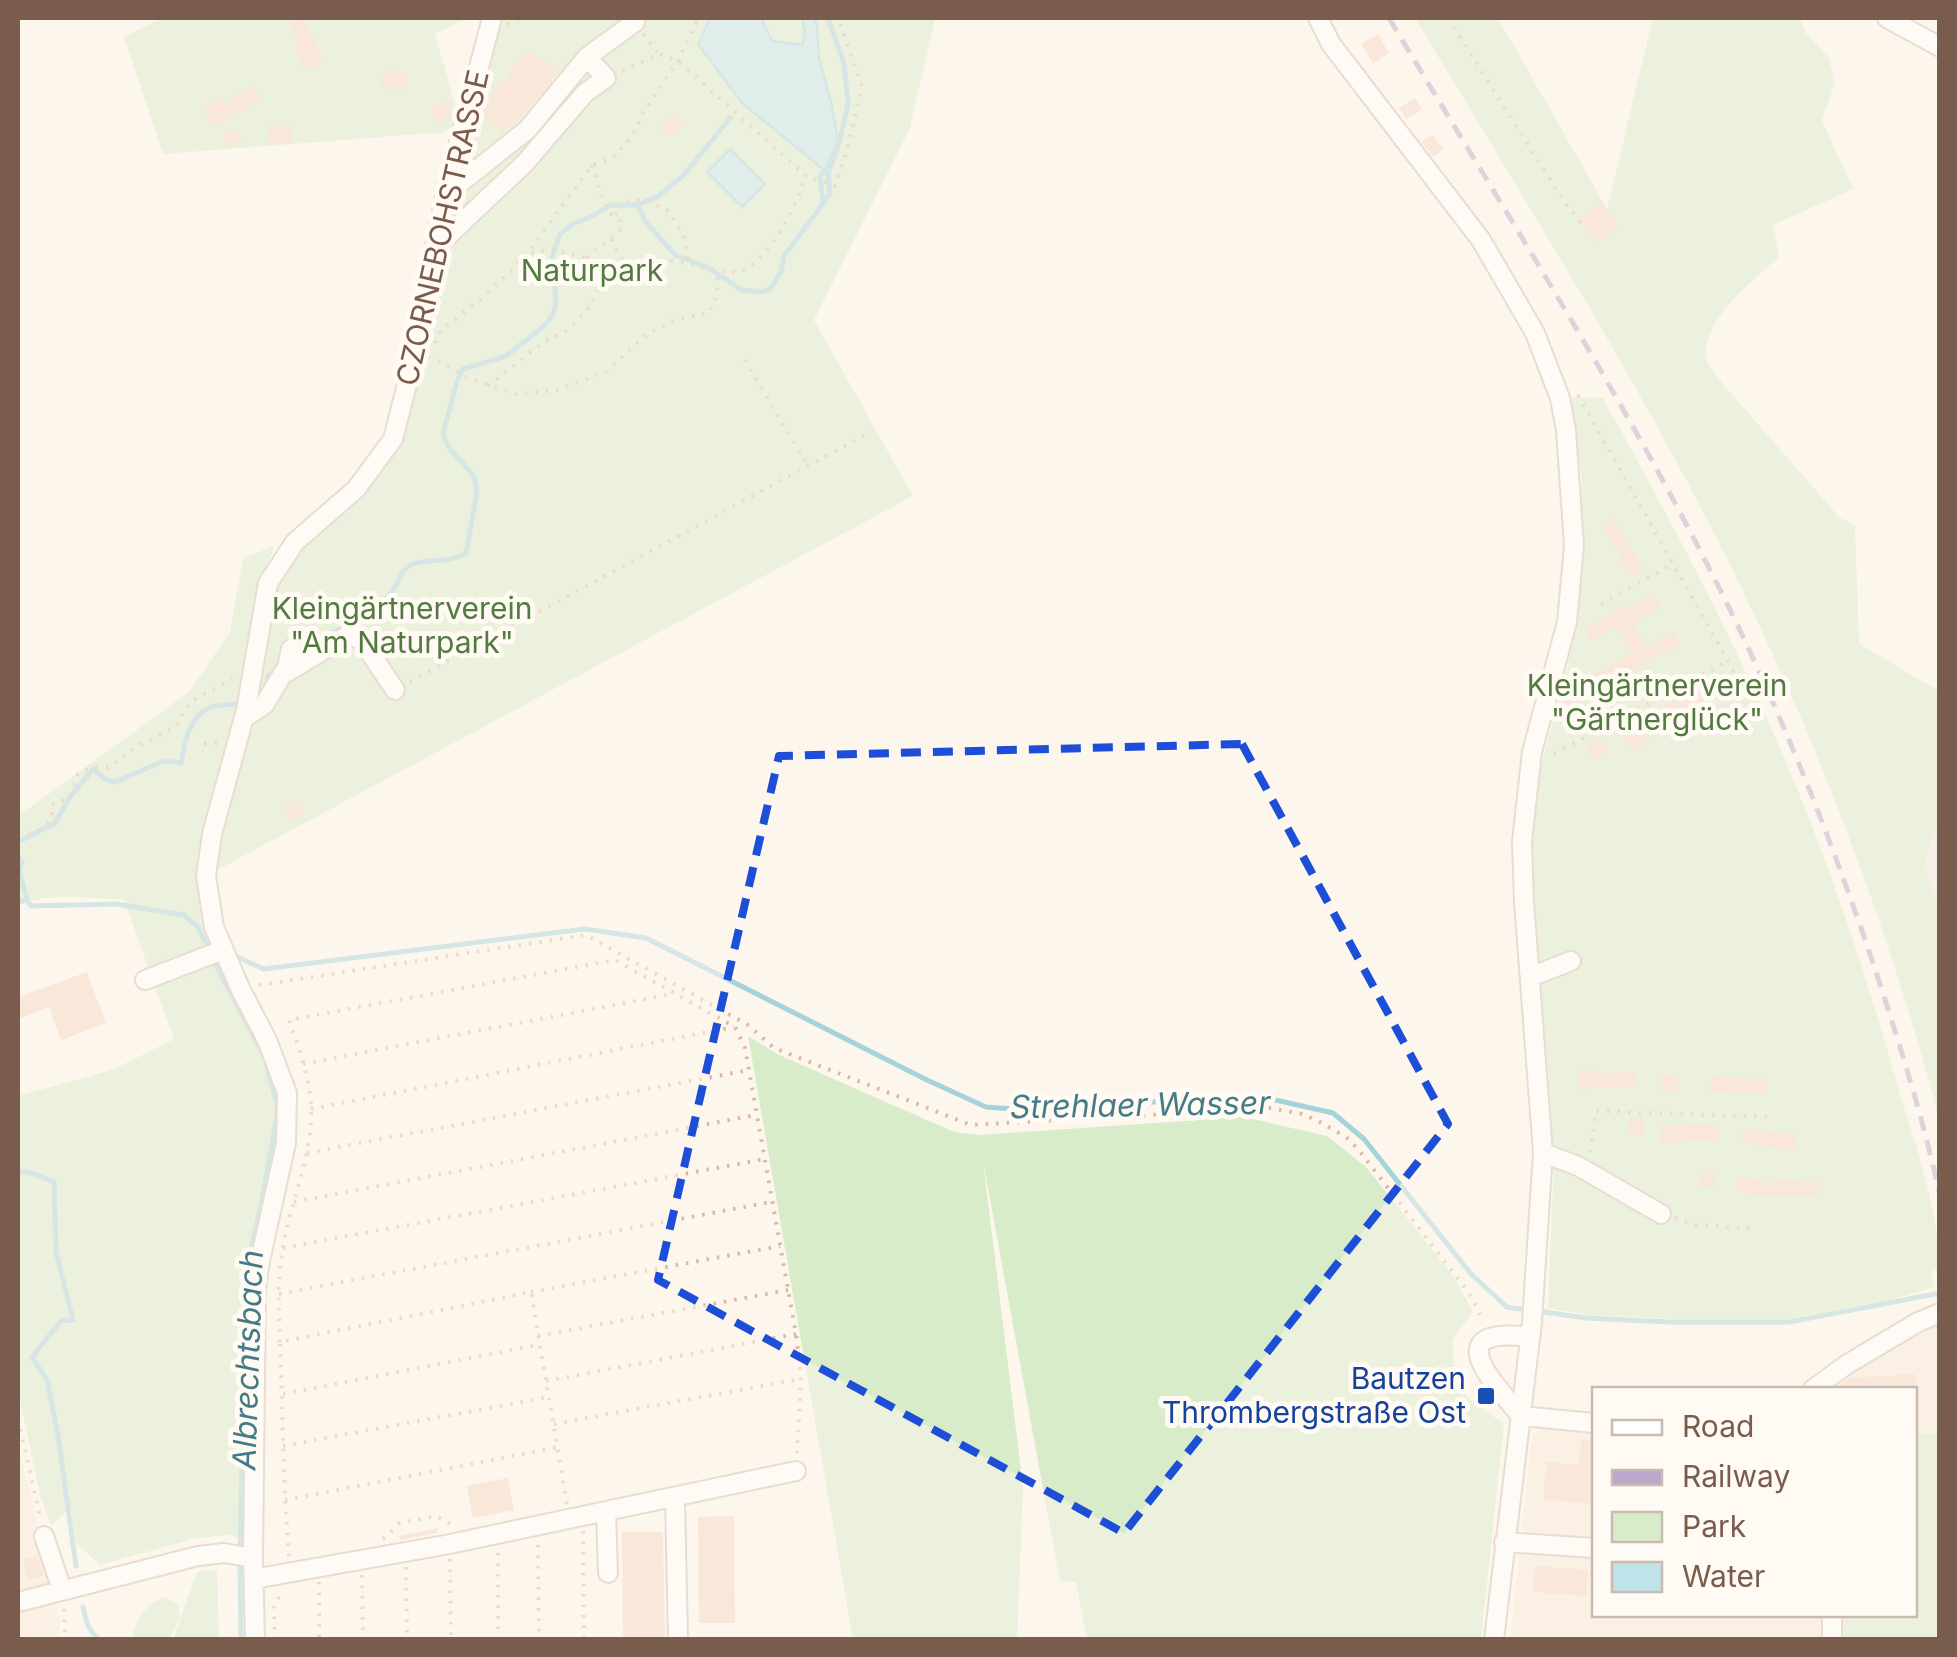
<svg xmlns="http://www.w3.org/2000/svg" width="1957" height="1657" viewBox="0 0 1957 1657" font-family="Inter,sans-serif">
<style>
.residential{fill:#f5e8da}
.industrial{fill:#efe9e4}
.green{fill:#d8ecc9}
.water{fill:#bfe3e8;stroke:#a5d3da;stroke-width:2.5}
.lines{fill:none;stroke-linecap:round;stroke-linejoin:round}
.stream{stroke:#a5d3da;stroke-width:5}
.building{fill:#f3d5c3}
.minor-casing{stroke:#d1beb0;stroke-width:22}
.path{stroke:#d9b8a5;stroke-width:4;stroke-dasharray:2.5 8;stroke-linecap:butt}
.minor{stroke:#fff;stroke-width:18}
.rail{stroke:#b9a8c9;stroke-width:5;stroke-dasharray:15 10;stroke-linecap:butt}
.marked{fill:none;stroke:#1d4ed8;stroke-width:8;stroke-dasharray:20 12;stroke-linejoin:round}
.transit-dot{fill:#1a4fb4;stroke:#fffaf3;stroke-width:4}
.labels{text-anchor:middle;stroke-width:10;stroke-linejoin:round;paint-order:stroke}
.street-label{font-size:30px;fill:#7a5c4d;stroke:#fffaf3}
.park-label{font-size:30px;fill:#537a41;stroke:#fffaf3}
.transit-label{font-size:30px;fill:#164399;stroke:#fffaf3;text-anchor:end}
.water-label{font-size:32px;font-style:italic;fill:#437c86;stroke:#fffaf3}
</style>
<rect width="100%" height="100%" fill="#fdf6ec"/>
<path class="residential" d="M1939 1322V1639L1510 1640 1532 1436 1545 1425 1594 1430V1614H1914V1390L1823 1389 1851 1369Z
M18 1444 60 1621 59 1639H18Z"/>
<path class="industrial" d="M1939 818V914L1925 860Z"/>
<path class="green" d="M162 18H466L435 34 460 122 444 132 163 154 124 37Z
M501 18H710L698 44 831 102 819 58 817 26 814 18H935L910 128 814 320 913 496 208 875 270 586 300 547 364 494 397 445 440 252Z
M761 18H802L805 34 802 46 772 41Z
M1415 18H1498L1607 209 1653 18H1800L1805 32 1829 58 1835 83 1822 120 1853 189 1773 225 1779 257C1754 280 1695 325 1708 363 1711 370 1718 377 1722 383L1840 518 1855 525 1859 644 1939 691V818L1925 860 1939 914V1118C1888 925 1817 739 1728 561 1635 374 1522 197 1415 18Z
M1567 397 1603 398C1660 501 1717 606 1765 714 1819 833 1862 959 1897 1084 1914 1142 1939 1208 1939 1268L1931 1272 1935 1287 1889 1300 1788 1319H1674L1588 1315 1548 1308 1554 1160 1547 1056 1529 882 1528 815 1568 664 1580 569 1582 478Z
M274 546 263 582 248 677 201 876 282 1095 248 1452 243 1535 235 1538 232 1534 193 1539 100 1565 76 1543 71 1507 51 1526 40 1496 18 1390V1172L38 1170 18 1168V1096L112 1070 174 1039 124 900C88 898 51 892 18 905V816L189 692 230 632 243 558Z
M748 1036 777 1054 954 1132 979 1135 1244 1117 1327 1136 1366 1167 1451 1273 1473 1312 1452 1340 1455 1373 1468 1398 1504 1424 1481 1639H1087L1076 1582 1060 1581 983 1161 1023 1487 1017 1639H853Z
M1939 1433V1639H1835L1834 1615 1914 1614 1915 1435Z
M211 1570 217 1572 219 1639H173L197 1572Z
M166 1597 178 1605 180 1617 170 1638 134 1639 132 1638C138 1617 145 1604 166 1597Z"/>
<path class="water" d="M710 18H761L772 41 802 45 805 34 802 18H814L817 26 819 58 831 102 838 140 825 171 742 103 698 44Z
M730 149 765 184 742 207 707 172Z"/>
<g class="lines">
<path class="stream" d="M823 201 820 177 824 171 828 175
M637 205 646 222 675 255 707 267 742 290 762 292 770 289 781 272 784 256 830 194 828 175 840 140 848 103 844 64 828 18
M297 657C313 638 355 624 378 606 383 601 390 595 394 589 400 580 401 569 413 564 431 557 447 565 466 553L477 492 474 476 449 448 443 434 457 381 463 369 506 356 542 328 553 315 556 301 552 257 560 234 573 224 593 216 610 205H637L657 197 683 176 730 118
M267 689 268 676 280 666
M18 842 55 823 68 800 93 769 105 779 115 782 164 761 181 763C185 742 188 717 211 707 220 704 233 705 243 704
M18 854 22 862 19 869 27 900
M18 902 27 900 31 906 116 904 184 915 198 927 209 950
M235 956 264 969 585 929 646 938 927 1080 986 1107 1055 1112 1163 1101 1271 1099 1333 1113 1364 1139 1471 1274 1507 1307 1526 1310
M213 960 265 1058 278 1110 261 1205 246 1270 240 1552
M18 1171 29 1172 54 1182 56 1251 73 1320 61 1321 32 1357 47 1380 58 1435 76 1566
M1537 1311 1586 1318 1669 1322H1789L1940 1293
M240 1563 241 1640
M83 1607C86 1621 88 1631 100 1640"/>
</g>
<path class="building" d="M299 18H304L324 62 305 70 295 48 299 46 290 21Z
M1378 34 1389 53 1373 64 1361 44Z
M527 49 559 71 518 121 501 132 500 128 478 118 480 110 501 80 504 82Z
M383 70 408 72 406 91 381 88Z
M253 86 261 100 211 127 202 108 222 98 224 103Z
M1415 98 1422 110 1406 119 1399 108Z
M449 102 452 118 436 123 431 106Z
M673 113 684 124 670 137 660 127Z
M291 125 292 142 270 144 269 127Z
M240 130 242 144 226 146 223 131Z
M1432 134 1443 149 1433 157 1422 142Z
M1602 202 1620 228 1597 243 1579 217Z
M1615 518 1644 571 1634 577 1631 572 1628 574 1620 561 1622 559 1601 526Z
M1653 593 1661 607 1633 623 1646 647 1673 631 1681 645 1667 653 1666 651 1590 695 1592 697 1578 706 1576 703 1561 712 1557 706 1559 699 1595 676 1594 674 1631 654 1616 626 1591 642 1583 628 1624 606 1626 609Z
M1699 684 1708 698 1676 718 1679 723 1646 740 1648 742 1632 751 1620 731 1687 694Z
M1599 738 1608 752 1594 760 1586 747Z
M297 801 304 814 291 822 283 808Z
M87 972 106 1023 61 1040 49 1007 18 1019V997Z
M1596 1070V1073L1635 1072V1087L1578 1089 1577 1071Z
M1677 1075 1678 1091H1662L1661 1076Z
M1712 1076 1767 1079 1766 1094 1711 1092Z
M1629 1118 1644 1119V1135L1628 1134Z
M1703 1124 1718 1125V1141L1683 1139V1142L1660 1143V1126Z
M1743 1128 1797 1135 1794 1151 1741 1143Z
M1700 1173H1715L1716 1188H1700Z
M1739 1176 1774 1184V1180L1817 1181V1196H1754L1736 1191Z
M1915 1374 1916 1390H1839V1386L1850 1378Z
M1581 1440 1594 1441V1504L1543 1499 1547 1462 1579 1465Z
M508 1478 514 1510 473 1518 467 1486Z
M734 1516 735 1623H699L698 1517Z
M437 1528 438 1533 400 1540 399 1536Z
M622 1532H663L665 1640H623Z
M38 1556 44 1575 28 1580 23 1560Z
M1535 1566 1588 1570 1586 1596 1533 1592Z"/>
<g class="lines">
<g class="minor-casing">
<path id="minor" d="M1318 18 1331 44 1481 240 1535 333 1560 398 1566 430 1574 546 1567 622 1532 752 1522 841 1524 902 1543 1153 1532 1322 1494 1640
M1887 18 1940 47
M445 195 527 130 587 57 635 22
M434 249 525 163 585 93 606 78 587 57
M282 675 347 636 360 638 395 690
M244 718 264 705 287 667 291 649
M1530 977 1571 961
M145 980 223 950
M1543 1153 1578 1166 1661 1214
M1812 1390 1846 1365 1918 1322 1940 1313
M1521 1416C1492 1381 1438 1326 1530 1337
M1521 1416 1594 1423
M675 1498 678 1640
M606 1511 608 1573
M44 1536 62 1590
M1504 1542 1594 1548
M254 1579 450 1544 796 1471
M18 1602 198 1556 224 1553 253 1558
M1832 1614V1640
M255 1640 253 1558 256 1289 260 1261 286 1143 287 1093 267 1040 240 988 214 927 206 876 212 834 246 710 268 583 295 542 356 489 393 439 412 365 445 195 492 18"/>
</g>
<path class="path" d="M1448 18 1565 203 1582 224
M507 24 521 18
M643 34 659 54
M622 71 659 54 678 61 805 175 835 186 849 143 862 86 838 18
M592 165 603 202 611 214 624 202 644 199 668 211 683 235 689 263
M612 239 618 253 632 273
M587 258C597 246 611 240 622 228L619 213 611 214
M601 275C603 275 614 279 616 279 633 278 650 262 667 261 691 261 712 273 736 272 764 270 801 200 805 175
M435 343 441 330 488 293 527 254 592 165 613 158 632 137 644 111 678 61 698 18
M428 357 444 363 465 377 515 394 559 390 607 371 647 334 677 319 709 313 717 295 718 271
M745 360 808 466
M488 386 541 344 568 330 587 310 602 284 601 275 587 258 552 249 531 253
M1578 395 1757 713
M1601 604 1673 564
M410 682 872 431
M204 744 219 743
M1554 754 1728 661
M18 833C28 835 45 831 50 820 52 817 52 809 52 805L56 801 66 800 72 792 78 774 92 767 108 768 139 745 176 727 185 709 193 700 233 679
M259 985 586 935 748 1025 774 1048 971 1125 1270 1108 1302 1114 1318 1121 1346 1137 1358 1149 1469 1293 1484 1322
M303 1064 672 994
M311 1109 734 1027
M1590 1152 1596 1111 1769 1117
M307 1153 749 1070
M294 1202 756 1115
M1675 1218 1696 1225 1757 1229
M283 1248 765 1159
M531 1292 780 1246
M279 1294 771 1202
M538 1336 788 1290
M280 1342C279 1311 277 1279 283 1248 290 1202 312 1159 311 1111 311 1080 299 1049 289 1020L615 960 735 1027 745 1048 796 1334 801 1379 797 1453
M546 1381 796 1334
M283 1394 538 1345
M18 1419 41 1521
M554 1424 800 1379
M283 1446 549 1397
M285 1500 558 1447
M583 1531 584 1640
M383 1539 400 1523 436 1516 454 1526
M538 1545 539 1640
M498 1553V1640
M289 1556 285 1500 280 1342 531 1292 567 1505
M450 1559 451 1640
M406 1567 407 1640
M362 1575 363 1640
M319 1582V1640
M64 1609 65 1640
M275 1640 274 1607 281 1593"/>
<use href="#minor" class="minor"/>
<path class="rail" d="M1389 18C1497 199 1612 378 1708 566 1774 694 1827 827 1873 963 1898 1039 1923 1117 1940 1196"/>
</g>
<path d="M0 0H1957V1657H0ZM1242 744 1448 1124 1124 1533 658 1280 779 756Z" fill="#fdf6ec" fill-opacity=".55" fill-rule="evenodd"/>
<path class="marked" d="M1242 744 1448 1124 1124 1533 658 1280 779 756Z"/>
<rect class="transit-dot" x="1476" y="1386" width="20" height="20" rx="5"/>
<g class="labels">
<g class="street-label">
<text transform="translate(443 228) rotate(-77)" y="10">CZORNEBOHSTRASSE</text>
</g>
<g class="park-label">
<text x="592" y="281">Naturpark</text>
<text x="402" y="619">Kleingärtnerverein<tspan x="402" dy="34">"Am Naturpark"</tspan></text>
<text x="1657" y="696">Kleingärtnerverein<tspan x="1657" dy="34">"Gärtnerglück"</tspan></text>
</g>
<g class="transit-label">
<text x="1466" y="1389">Bautzen<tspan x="1466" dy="34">Thrombergstraße Ost</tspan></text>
</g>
<g class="water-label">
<text transform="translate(1140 1105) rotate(-1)" y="11">Strehlaer Wasser</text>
<text transform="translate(248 1360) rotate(-88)" y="11">Albrechtsbach</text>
</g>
</g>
<rect width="1957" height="1657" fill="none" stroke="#7a5c4d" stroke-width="40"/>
<rect x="1592" y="1387" width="325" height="230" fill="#fffaf3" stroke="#cabbb1" stroke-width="2.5"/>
<rect x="1612" y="1420" width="50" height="15" fill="#ffffff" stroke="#cabbb1" stroke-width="2.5"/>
<text x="1682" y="1437" font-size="30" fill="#7a5c4d">Road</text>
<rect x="1612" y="1470" width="50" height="15" fill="#b9a8c9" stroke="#cabbb1" stroke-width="2.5"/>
<text x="1682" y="1487" font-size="30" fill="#7a5c4d">Railway</text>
<rect x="1612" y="1512" width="50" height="30" fill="#d8ecc9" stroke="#cabbb1" stroke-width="2.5"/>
<text x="1682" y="1537" font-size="30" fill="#7a5c4d">Park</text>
<rect x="1612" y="1562" width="50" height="30" fill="#bfe3e8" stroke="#cabbb1" stroke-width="2.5"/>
<text x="1682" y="1587" font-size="30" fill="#7a5c4d">Water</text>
</svg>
